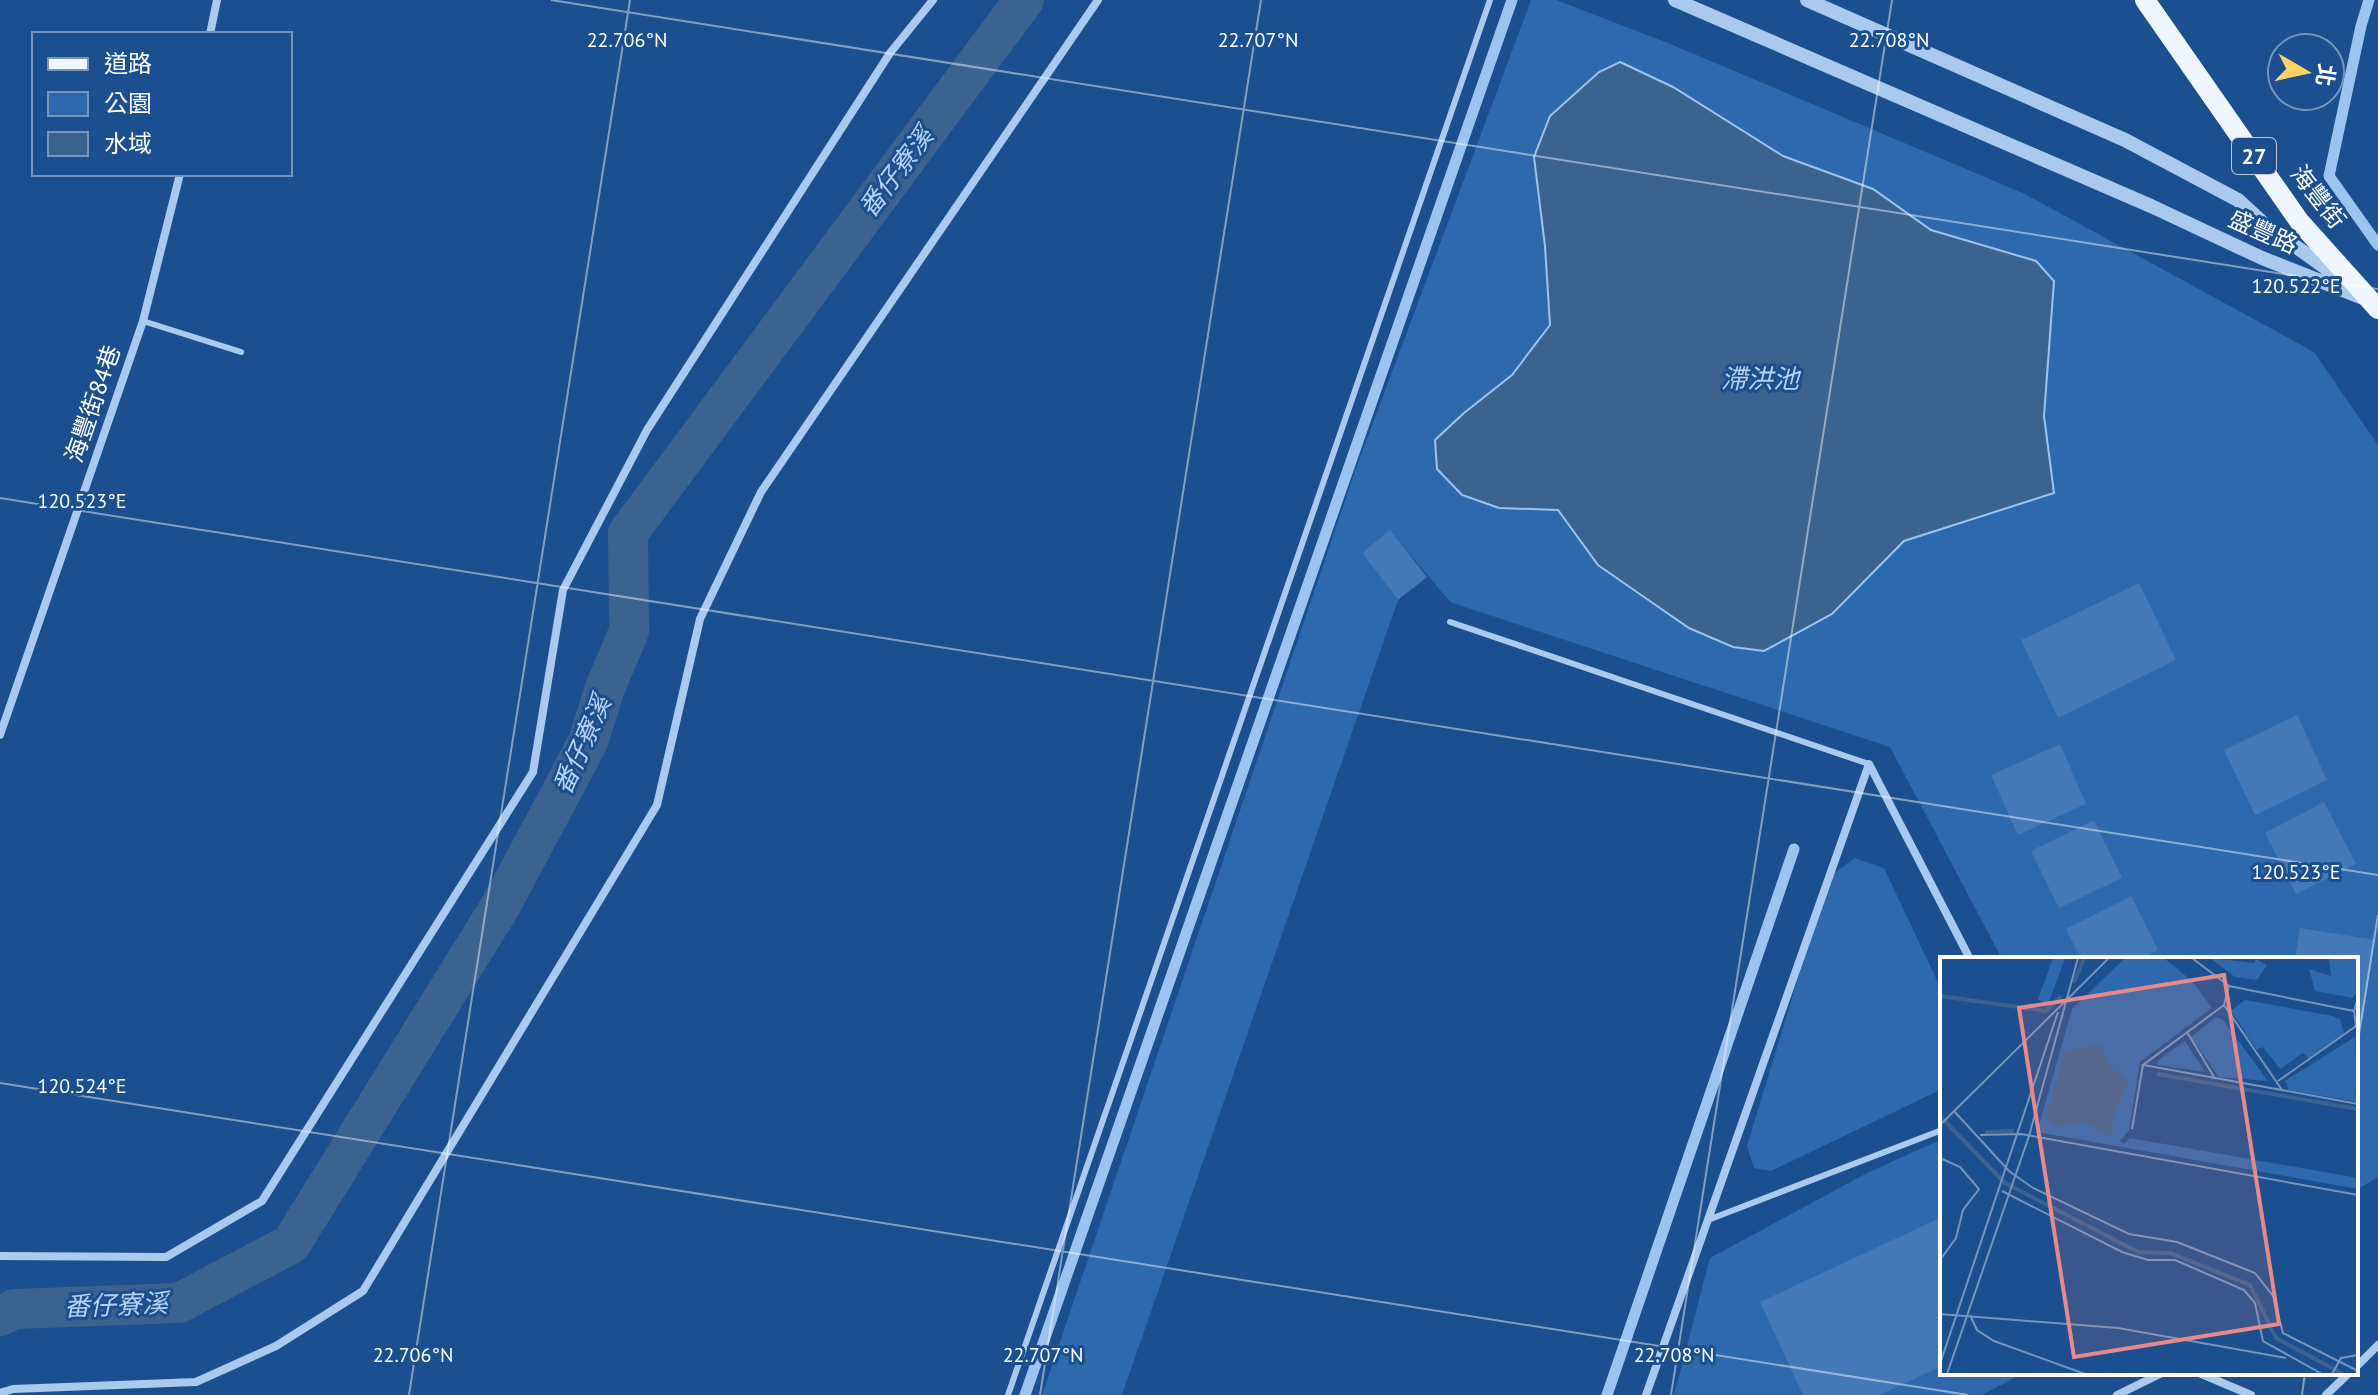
<svg xmlns="http://www.w3.org/2000/svg" width="2378" height="1395" viewBox="0 0 2378 1395" font-family="'PT Sans','Noto Sans TC',sans-serif">
<style>
.green{fill:#2e69ad}
.water{fill:#3c6290;stroke:#9cc4f0;stroke-width:2}
.lines{fill:none;stroke-linecap:round;stroke-linejoin:round}
.stream{stroke:#9cc4f0;stroke-width:11}
.canal{stroke:#3c6290;stroke-width:40}
.building{fill:#4478b7}
.service{stroke:#a9c9ee;stroke-width:6}
.minor{stroke:#a9c9ee;stroke-width:8}
.tertiary{stroke:#a9c9ee;stroke-width:14}
.primary{stroke:#f0f6ff;stroke-width:20}
.ticks{fill:none;stroke:#fff;stroke-width:2;stroke-opacity:0.45}
.labels{text-anchor:middle;stroke-width:6;stroke-linejoin:round;paint-order:stroke}
.shield{fill:#1b4f8f;stroke:#bbcadd;stroke-width:2}
.shield-label{font-size:22px;font-weight:bold;fill:#fff}
.street-label{font-size:24px;fill:#fff;stroke:#1b4f8f}
.water-label{font-size:26px;font-style:italic;fill:#b5d3f5;stroke:#1b4f8f}
.inset-river{fill:none;stroke:#3c6290;stroke-width:4}
.inset-road{fill:none;stroke:#7695bc;stroke-width:2}
.view{fill:#e88989;fill-opacity:0.15;stroke:#e88989;stroke-width:4}
.inset-edge{fill:none;stroke:#fff;stroke-width:4}
.ticks-label{font-size:20px;text-anchor:middle;fill:#fff;stroke:#1b4f8f;stroke-width:6;stroke-linejoin:round;paint-order:stroke}
</style>
<rect width="100%" height="100%" fill="#1b4f8f"/>
<path class="green" d="M1531 0H1556L1668 43 2025 194 2314 352 2378 445V1177L2356 1190V959H2002L1890 747 1450 602 1390 531 1362 553 1398 600 1122 1395H1042L1354 474Z
M1855 858 1884 868 1942 991V1089L1771 1171 1754 1168 1747 1146 1829 877Z
M1942 1139V1373H2024L1982 1395H1674L1710 1258 1867 1173Z"/>
<path class="water" d="M1620 62 1673 87 1783 156 1873 189 1931 230 2036 261 2054 281 2044 416 2054 493 1904 541 1832 614 1764 651 1733 647 1689 628 1657 606 1598 565 1558 510 1499 508 1462 495 1437 469 1435 440 1464 413 1512 375 1550 325 1545 246 1534 157 1550 116 1599 72Z"/>
<g class="lines">
<path class="stream" d="M2369 0 2361 26 2329 176 2378 245
M1025 1395 1512 0
M1607 1395 1794 849"/>
<path class="canal" d="M0 1316 14 1309 179 1303 291 1244 501 905 588 742 605 688 629 631 628 533 1024 0"/>
</g>
<path class="building" d="M1390 530 1427 577 1398 600 1362 553Z
M2139 583 2176 660 2058 718 2021 640Z
M2297 715 2327 780 2255 815 2224 750Z
M2060 744 2086 804 2018 835 1991 775Z
M2324 802 2356 864 2296 894 2265 833Z
M2094 820 2122 878 2059 908 2031 851Z
M2131 896 2158 950 2141 959H2081L2066 929Z
M2300 928 2375 940 2363 1019 2356 1017V959H2295Z
M1942 1217V1366L1879 1395H1803L1760 1302Z"/>
<g class="lines">
<path class="service" d="M143 321 241 352
M1450 622 1869 764
M1708 1220 1942 1130
M1008 1395 1490 0"/>
<path class="minor" d="M210 34 217 0
M0 735 143 321 180 174
M0 1256 166 1257 262 1201 533 772 563 590 647 430 890 53 933 0
M2356 1367 2378 1345
M2199 1373 2251 1395
M0 1393 13 1389 196 1382 276 1346 363 1291 657 805 700 619 761 492 1098 0
M1646 1395 1869 764 1970 959
M2117 1395 2162 1373
M2326 1395 2349 1373"/>
<path class="tertiary" d="M1675 0 2151 206 2262 258 2368 300
M1807 0 2125 140 2238 200 2263 223 2348 284"/>
<path class="primary" d="M2145 0 2299 221 2378 309"/>
</g>
<path class="ticks" d="M551 0 2378 289M0 498 2378 875M2356 1053 2378 915M0 1083 1968 1395M409 1395 630 0M1040 1395 1261 0M1671 1395 1892 0M2302 1395 2305 1373"/>
<g class="labels">
<rect class="shield" x="2232" y="138" width="44" height="36" rx="6"/>
<g class="shield-label">
<text x="2254" y="164">27</text>
</g>
<g class="street-label">
<text transform="translate(2318 197) rotate(52)" y="8">海豐街</text>
<text transform="translate(2263 232) rotate(24)" y="8">盛豐路</text>
<text transform="translate(93 404) rotate(-71)" y="8">海豐街84巷</text>
</g>
<g class="water-label">
<text transform="translate(896 172) rotate(-53)" y="9">番仔寮溪</text>
<text x="1760" y="388">滯洪池</text>
<text transform="translate(582 745) rotate(-66)" y="9">番仔寮溪</text>
<text transform="translate(116 1305) rotate(-2)" y="9">番仔寮溪</text>
</g>
</g>
<g transform="translate(1940 957)">
<rect width="418" height="418" fill="#1b4f8f"/>
<path d="M113 1H125L108 48 98 42ZM185 1H224L252 24 272 51 200 105 189 173 180 184 184 187 190 181 418 221V232L97 175 132 52ZM270 1 314 6 316 2 327 8 317 23 295 20ZM389 1H418V32L413 41 375 34 369 12 391 19ZM305 43 393 59 400 62 404 76 369 101 363 96 340 112 323 90 317 93 291 54ZM276 60 283 63 328 124 279 120 251 80ZM415 80 418 145 349 133 345 124ZM245 84 265 115 217 108 218 103Z" fill="#2e69ad"/>
<path d="M159 87 169 108 189 126 173 159V174L166 179 146 165 115 170 106 161 125 95Z" fill="#3c6290"/>
<path class="inset-river" d="M134 26 144 1M0 39 106 54 121 39M217 117 418 152M0 159 65 226 198 295 230 296 310 328 336 381 403 417M45 175 74 174"/>
<path class="inset-road" d="M252 1 289 29 414 54 418 41M284 48 203 108 342 133 284 48 289 29M247 75 274 120M338 124 416 69 414 54M342 133 418 147M14 154 69 214 93 231 189 277 237 285 315 316 333 339 343 376 418 414M0 168 169 1M192 172 203 108M40 178 81 177 418 238M0 201 20 210 39 232 23 253 16 281 0 303M62 234 182 295 208 303H235L304 333 315 346 323 384 382 417M0 357 178 371 346 401M30 358 37 373 54 384 145 417M0 407 118 55M7 417 89 179 138 1M392 417 401 401 418 398"/>
<path class="view" d="M284 18 339 367 134 400 79 51Z"/>
<rect width="418" height="418" class="inset-edge"/>
</g>
<g class="ticks-label">
<text x="627" y="47">22.706°N</text>
<text x="1258" y="47">22.707°N</text>
<text x="1889" y="47">22.708°N</text>
<text x="2296" y="293">120.522°E</text>
<text x="82" y="508">120.523°E</text>
<text x="2296" y="879">120.523°E</text>
<text x="82" y="1093">120.524°E</text>
<text x="413" y="1362">22.706°N</text>
<text x="1043" y="1362">22.707°N</text>
<text x="1674" y="1362">22.708°N</text>
</g>
<rect x="32" y="32" width="260" height="144" fill="#1b4f8f" stroke="#7695bc" stroke-width="2"/>
<rect x="48" y="58" width="40" height="12" fill="#f0f6ff" stroke="#7695bc" stroke-width="2"/>
<text x="104" y="72" font-size="24" fill="#ffffff">道路</text>
<rect x="48" y="92" width="40" height="24" fill="#2e69ad" stroke="#7695bc" stroke-width="2"/>
<text x="104" y="112" font-size="24" fill="#ffffff">公園</text>
<rect x="48" y="132" width="40" height="24" fill="#3c6290" stroke="#7695bc" stroke-width="2"/>
<text x="104" y="152" font-size="24" fill="#ffffff">水域</text>
<g transform="translate(2306 72) rotate(99)"><circle r="38" fill="#1b4f8f" stroke="#7695bc" stroke-width="2"/>
<path d="M0-6L14 30L0 20L-14 30Z" fill="#ffd166"/>
<text y="-12" font-size="22" font-weight="bold" text-anchor="middle" fill="#ffffff">北</text>
</g>
</svg>
